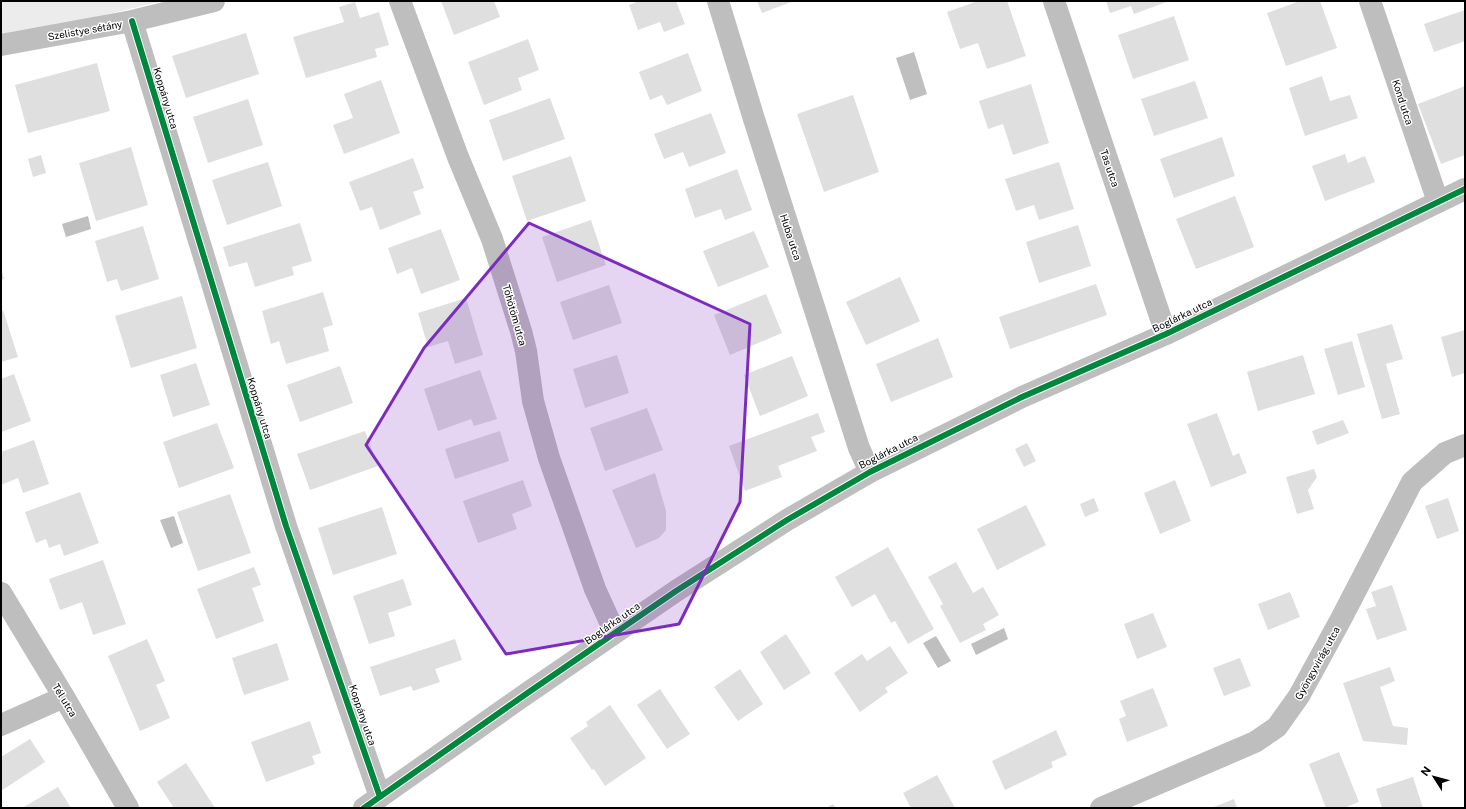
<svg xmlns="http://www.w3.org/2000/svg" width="1466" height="809" viewBox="0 0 1466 809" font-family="'Public Sans',sans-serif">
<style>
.green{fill:#ececec}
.water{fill:#bfbfbf}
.building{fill:#dfdfdf}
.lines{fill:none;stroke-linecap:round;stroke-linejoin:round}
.street{stroke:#bebebe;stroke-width:22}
.cycleway-casing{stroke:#fff;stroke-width:8}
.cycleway{stroke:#00873e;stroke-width:6}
.marked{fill:#7b2cbf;fill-opacity:0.2;stroke:#7b2cbf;stroke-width:3;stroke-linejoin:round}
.labels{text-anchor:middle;stroke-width:3;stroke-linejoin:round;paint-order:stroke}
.street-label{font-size:10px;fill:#000;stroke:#fff}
</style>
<rect width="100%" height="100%" fill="#fff"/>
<path class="green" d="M1 1H164L86 19 1 34Z"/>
<path class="water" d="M914 52 927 94 910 100 896 58Z
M88 216 91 229 66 237 62 224Z
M174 516 183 543 171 548 160 520Z
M1004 628 1008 639 976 655 971 644Z
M936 636 951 661 938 668 923 643Z"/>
<path class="building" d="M441 1H494L500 17 454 35Z
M639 1H676L685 24 664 32 660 22 638 30 629 5Z
M757 1H794L762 13Z
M978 1H1007L1026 56 987 69 978 43 960 49 947 12Z
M1106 1H1169L1134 14 1131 6 1110 13Z
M1300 1H1320L1337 48 1286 66 1267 13Z
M355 2 360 18 379 12 389 45 375 49 377 57 306 78 293 37 344 22 339 7Z
M1465 10V41L1434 52 1424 24Z
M1174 16 1189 60 1133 79 1118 35Z
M246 33 259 74 186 98 172 56Z
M528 39 539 70 518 78 522 90 484 105 468 62Z
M688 53 702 91 667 105 662 95 650 100 639 72Z
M97 63 110 111 28 133 15 85Z
M1322 76 1330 101 1350 95 1358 118 1305 136 1289 88Z
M381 80 400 133 344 154 333 125 353 118 344 94Z
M1195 81 1208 118 1154 136 1141 99Z
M1031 84 1049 143 1013 155 1003 124 988 129 979 101Z
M1465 86V155L1441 164 1418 104Z
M853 95 879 172 824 192 797 114Z
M550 98 565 139 503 161 489 120Z
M248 99 263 145 208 163 193 117Z
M711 113 726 153 689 167 683 152 664 159 654 134Z
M1222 137 1235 176 1174 198 1160 159Z
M131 147 148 205 96 221 79 163Z
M1345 154 1348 163 1365 156 1375 182 1325 201 1312 166Z
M41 155 46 173 33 177 28 159Z
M571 156 586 201 527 221 512 176Z
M413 158 424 188 413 192 421 214 380 230 372 207 360 211 349 182Z
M268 162 282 206 227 225 212 180Z
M1059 162 1074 209 1039 220 1034 205 1016 211 1005 179Z
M737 169 752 210 725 220 721 209 695 218 685 189Z
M1235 196 1254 247 1196 269 1176 219Z
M591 220 606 265 557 282 542 237Z
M300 223 312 261 292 267 294 275 255 287 247 262 229 267 223 247Z
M1078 225 1091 266 1039 283 1026 242Z
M143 226 159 279 121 291 117 279 107 282 95 241Z
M441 229 460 280 421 294 412 268 397 274 388 248Z
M754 231 769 267 718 287 703 251Z
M1 269 4 279 1 280Z
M900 277 920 321 866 345 846 302Z
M1096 284 1107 315 1010 349 999 317Z
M609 285 622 323 573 340 560 302Z
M323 292 333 325 323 328 329 351 286 364 279 341 271 344 262 311Z
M766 294 782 333 730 355 714 315Z
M182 296 197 348 131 368 115 316Z
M466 298 483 355 455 364 448 341 428 347 418 313Z
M3 310 18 357 1 362V311Z
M1392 324 1403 359 1386 364 1400 414 1382 419 1357 334Z
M1465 330V373L1452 377 1441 337Z
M938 338 953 377 891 402 876 364Z
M1352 341 1365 387 1338 395 1324 349Z
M617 355 629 393 585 408 573 369Z
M1303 355 1315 394 1258 411 1247 372Z
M792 356 808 396 760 416 744 375Z
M196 363 210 405 173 417 160 375Z
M340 366 353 403 300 422 287 385Z
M480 370 497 419 474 426 471 419 438 431 424 389Z
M14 374 31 421 1 432V379Z
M647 408 663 450 605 471 590 428Z
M818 413 825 432 811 437 817 451 778 466 782 477 745 491 729 446Z
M1217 413 1233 456 1239 453 1247 473 1211 487 1187 424Z
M1343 420 1349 433 1317 445 1312 431Z
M217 423 234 468 179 488 163 442Z
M365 431 378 466 310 490 297 454Z
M500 431 509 461 455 479 445 449Z
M34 440 49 484 23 493 18 478 1 485V452Z
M1027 443 1036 461 1024 467 1015 449Z
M1314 469 1317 477 1308 490 1314 509 1297 514 1286 477Z
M655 473 666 511V530L659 538 636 548 612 490Z
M523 480 532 506 512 514 517 529 478 543 463 501Z
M1175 480 1191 521 1160 534 1144 493Z
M80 492 99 543 64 556 60 544 49 548 46 539 36 543 25 512Z
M230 494 251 553 198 571 177 512Z
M1094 498 1099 511 1085 517 1080 504Z
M1448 498 1459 531 1437 539 1425 506Z
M1026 505 1046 545 997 570 977 529Z
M382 507 397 554 333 575 318 528Z
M888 547 934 629 908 644 895 621 891 623 875 594 852 607 835 577Z
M103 560 126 624 93 635 82 602 60 610 49 579Z
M956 562 973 593 983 587 999 615 983 624 986 630 960 643 940 606 943 604 928 577Z
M254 567 261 585 252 588 264 621 216 639 197 589Z
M403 579 412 605 388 613 395 636 369 644 353 596Z
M1392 585 1407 630 1377 640 1366 609 1376 606 1371 592Z
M1290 592 1300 617 1268 630 1258 604Z
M1153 613 1167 647 1137 659 1124 624Z
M786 634 811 673 784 690 760 652Z
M147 639 165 681 156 685 170 718 140 731 108 656Z
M455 639 462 660 435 669 440 682 413 691 411 686 380 696 370 667Z
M277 643 289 680 244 695 232 658Z
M890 646 908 673 885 688 888 692 860 712 834 673 862 654 867 661Z
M1240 658 1251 686 1224 696 1213 668Z
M1390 667 1395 681 1380 687 1393 726 1408 728 1407 745 1363 741 1343 683Z
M740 669 763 704 738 721 714 687Z
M1153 688 1168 726 1127 742 1119 719 1126 716 1120 701Z
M660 689 690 734 667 749 637 705Z
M610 705 646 758 605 786 594 769 592 770 570 738 588 726 586 722Z
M310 721 321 753 312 756 315 764 266 782 251 742Z
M1056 730 1067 755 1051 762 1053 767 1005 790 992 761Z
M30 739 45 762 1 791V757Z
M1339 752 1359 802 1344 808H1326L1309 764Z
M186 763 215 808H174L157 782Z
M937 775 955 808H911L903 793Z
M1413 777 1423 808H1382L1376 789Z
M58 787 71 808H22Z
M1234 799 1237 808H1211Z
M833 804 836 808H826Z"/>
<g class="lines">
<path class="street" d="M400 1 458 157 492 239 521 331 526 351 533 401 549 458 595 589 615 633
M718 1 754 119 859 448 870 472
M1054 1 1166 334
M1370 1 1438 202
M132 21 286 526 380 797
M1 45 132 21 214 1
M1 593 64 697 128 808
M1 725 64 697
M364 808 526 694 676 591 787 520 870 472 1022 397 1166 334 1465 189
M1101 808 1255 742 1277 727 1299 696 1341 619 1412 482 1445 453 1465 445"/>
<g class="cycleway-casing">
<path id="cycleway" d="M132 21 286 526 380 797
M364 808 526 694 676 591 787 520 870 472 1022 397 1166 334 1465 189"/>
</g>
<use href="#cycleway" class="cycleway"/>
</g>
<path class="marked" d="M529 223 750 324 740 502 679 624 506 654 366 445 424 348Z"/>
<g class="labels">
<g class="street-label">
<text transform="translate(85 30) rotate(-10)" y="4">Szelistye sétány</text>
<text transform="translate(166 98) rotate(73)" y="4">Koppány utca</text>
<text transform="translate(1403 102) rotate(72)" y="4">Kond utca</text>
<text transform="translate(1110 168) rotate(71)" y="4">Tas utca</text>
<text transform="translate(791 237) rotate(72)" y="4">Huba utca</text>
<text transform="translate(515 315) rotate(74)" y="4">Töhötöm utca</text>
<text transform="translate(1182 315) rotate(-26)" y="4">Boglárka utca</text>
<text transform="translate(260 408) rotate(73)" y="4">Koppány utca</text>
<text transform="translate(888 451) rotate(-27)" y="4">Boglárka utca</text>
<text transform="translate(612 623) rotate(-35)" y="4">Boglárka utca</text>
<text transform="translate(1317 663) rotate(-61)" y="4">Gyöngyvirág utca</text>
<text transform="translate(65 700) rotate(59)" y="4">Tél utca</text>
<text transform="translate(363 715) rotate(71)" y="4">Koppány utca</text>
</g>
</g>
<rect width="1466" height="809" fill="none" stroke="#000000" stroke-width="4"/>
<g transform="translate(1434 777) rotate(306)" stroke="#ffffff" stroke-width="3" paint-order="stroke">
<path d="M0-3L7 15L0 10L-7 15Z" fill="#000000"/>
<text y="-6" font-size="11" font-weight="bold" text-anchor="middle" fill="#000000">N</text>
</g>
</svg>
